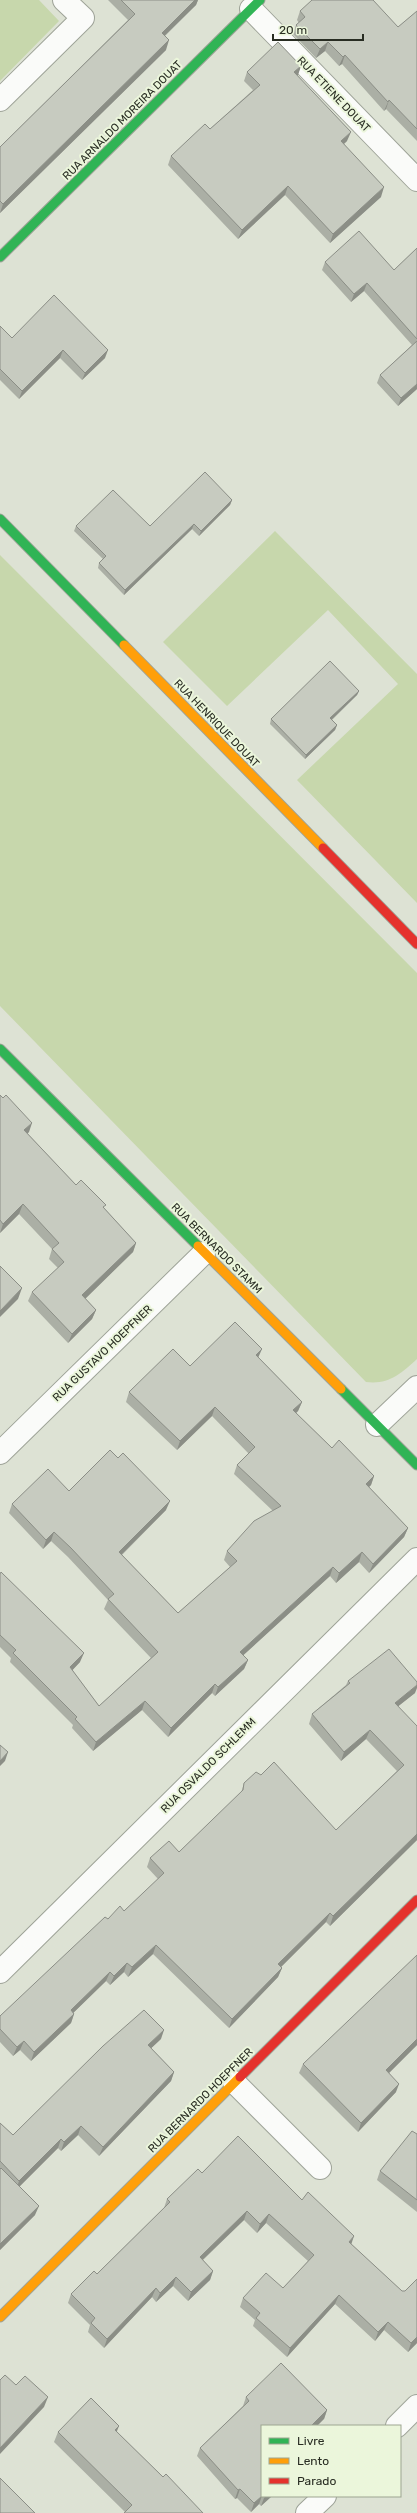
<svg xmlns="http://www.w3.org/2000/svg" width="417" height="2513" viewBox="0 0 417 2513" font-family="Rubik,sans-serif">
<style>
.green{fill:#c7d7ac}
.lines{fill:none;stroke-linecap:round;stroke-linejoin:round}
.street-casing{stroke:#9ea398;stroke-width:24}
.fast-casing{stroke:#9ea398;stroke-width:11}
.slow-casing{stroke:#9ea398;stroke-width:11}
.jam-casing{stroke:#9ea398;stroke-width:11}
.street{stroke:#fafbf9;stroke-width:22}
.fast{stroke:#30b455;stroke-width:9}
.slow{stroke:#ff9f0a;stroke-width:9}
.jam{stroke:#e5322d;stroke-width:9}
.wall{fill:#abafa5}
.shaded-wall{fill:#8b8e86}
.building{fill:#c7cbc0;stroke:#8b8e86}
.labels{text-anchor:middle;stroke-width:4;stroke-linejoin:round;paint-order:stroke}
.street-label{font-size:11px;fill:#282c22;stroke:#ebf6db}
</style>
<rect width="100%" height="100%" fill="#dde2d4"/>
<path class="green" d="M0 0H39L59 21 0 81Z
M275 531 417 674V903L297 780 398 684 328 610 227 706 163 642Z
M0 555 417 973V1359C401 1374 388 1385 366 1382L0 1006Z"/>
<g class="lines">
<g class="street-casing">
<path id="street" d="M251 9 417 180
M0 100 83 18 64 0
M377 1425 417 1387
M0 1453 204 1253
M0 1972 417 1559
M234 2082 320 2168
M397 2426 417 2406
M307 2513 325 2496"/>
</g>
<g class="fast-casing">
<path id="fast" d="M0 257 260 0
M0 519 124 645
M0 1049 198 1246
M341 1389 417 1465"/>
</g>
<g class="slow-casing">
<path id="slow" d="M124 645 323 848
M198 1246 341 1389
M0 2317 240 2077"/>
</g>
<g class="jam-casing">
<path id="jam" d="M323 848 417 944
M240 2077 417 1900"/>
</g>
<use href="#street" class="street"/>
<use href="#fast" class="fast"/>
<use href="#slow" class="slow"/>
<use href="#jam" class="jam"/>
</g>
<path class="wall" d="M108 0H198L196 5 165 36 166 50 0 213V147L128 20Z
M300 11 398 27 417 11V141L386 109 384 111 342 64 339 66 325 51 316 58 293 34 296 25 299 23 297 20Z
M301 66 297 76 347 141 344 144 381 197 330 243 285 195 238 239 168 165 171 156 210 129 253 90 244 81 247 72Z
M417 248V389L398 406 377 383 380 375 412 345 364 291 351 302 322 270 325 262 394 270Z
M0 326 12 338 105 358 82 380 60 358 19 399 0 380Z
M232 500 230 505 199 536 192 529 124 595 98 568 99 563 103 559 74 531 76 526H150Z
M359 691 357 695 332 720 337 725 335 730 305 759 270 724 271 719Z
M0 1095 29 1132 27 1133 76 1185 104 1208 136 1243 133 1252 85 1298 96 1310 92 1319 68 1343 28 1301 32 1292 58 1268 49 1259 52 1249 19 1214 0 1233Z
M259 1358 302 1402 298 1411 296 1413 332 1448 374 1476 371 1485 369 1487 408 1528 404 1537 369 1573 359 1562 336 1583 330 1576 243 1655 248 1660 244 1669 215 1696 212 1693 168 1737 142 1710 93 1751 72 1728 73 1725 10 1662 11 1658 0 1647V1574L80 1662 72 1670 99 1706 151 1658 104 1609 108 1600 68 1557 51 1541 43 1549 9 1513 12 1504 69 1491 166 1510 122 1555 178 1613 230 1567 224 1560 227 1551 273 1511 234 1474 237 1465 249 1454 212 1416 177 1450 126 1402 129 1392 190 1366Z
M348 1681 415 1693 398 1706 417 1840 330 1926 326 1922 281 1967 282 1968 278 1977 229 2028 153 1954 128 1977 124 1972 110 1985 106 1981 73 2013 74 2014 71 2023 31 2061 20 2050 13 2056 0 2042V2016L108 1919 124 1911 158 1879 147 1867 150 1858 179 1852 241 1793 244 1783 336 1830 397 1771 366 1739 341 1761 309 1724 312 1714 346 1685Z
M161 2039 151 2048 174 2072 171 2081 99 2156 78 2135 61 2151 58 2148 19 2187 35 2215 0 2250V2123L13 2135Z
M417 2045 389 2073 396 2092 358 2132 299 2073 303 2064Z
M417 2134V2212L377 2180 380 2171Z
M202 2173 302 2200 351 2244 402 2291H405L417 2279V2343L408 2352 384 2330 375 2341 335 2304 287 2357 253 2326 255 2320 240 2307 243 2298 283 2288 308 2261 266 2223 257 2233 244 2220 203 2260 213 2271 210 2280 188 2301 173 2286 156 2302 152 2297 104 2348 88 2332 90 2325 68 2303 71 2294 97 2274 164 2208 167 2199Z
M246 2397 327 2410 324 2419 262 2426 272 2496 261 2506 259 2504 251 2512 237 2498 235 2499 197 2456 200 2448 243 2406Z
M58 2432H117L163 2477 125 2512 54 2442Z"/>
<path class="shaded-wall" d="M195 0H198L196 5 158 42 162 33Z
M169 40 166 50 0 213 3 204Z
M328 42 325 51 316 58 320 49Z
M345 55 342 64 339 66 343 57Z
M301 66 298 75 291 81 294 72Z
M389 100 386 109 384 111 388 102Z
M351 132 347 141 337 150 341 141Z
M288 186 285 195 238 239 242 230Z
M384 187 381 197 330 243 333 234Z
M367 283 364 291 351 302 354 294Z
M63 350 60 358 19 399 22 391Z
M108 350 105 358 82 380 85 373Z
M417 384V389L398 406 401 398Z
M232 500 230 505 199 536 201 531Z
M194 524 192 529 124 595 125 590Z
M359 691 357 695 328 723 330 718Z
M337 725 335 730 305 759 306 755Z
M32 1123 29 1132 21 1140 24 1130Z
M23 1204 19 1214 0 1233 3 1224Z
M136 1243 133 1252 79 1305 82 1295Z
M22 1288 18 1299 0 1317V1311Z
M96 1310 92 1319 68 1343 72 1334Z
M262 1349 258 1358 256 1355Z
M302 1402 298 1411 290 1419 293 1410Z
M215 1407 212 1416 177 1450 180 1441Z
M374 1476 371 1485 363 1493 366 1484Z
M170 1501 166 1510 115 1561 119 1552Z
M408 1528 404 1537 369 1573 373 1564Z
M54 1532 51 1541 43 1549 46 1540Z
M362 1552 359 1562 336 1583 339 1573Z
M333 1567 330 1576 237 1661 240 1652Z
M84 1653 80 1662 67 1676 70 1667Z
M248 1660 244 1669 215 1696 218 1687Z
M215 1684 212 1693 168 1737 171 1728Z
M417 1685V1688L415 1693 391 1712 395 1703Z
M145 1701 142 1710 93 1751 96 1742Z
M370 1730 366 1739 341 1761 344 1752Z
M8 1752 5 1761 0 1766V1761Z
M417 1834V1840L330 1926 333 1916Z
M330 1913 326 1922 275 1973 278 1964Z
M156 1945 153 1954 128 1977 132 1967Z
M127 1963 124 1972 110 1985 114 1976Z
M282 1968 278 1977 229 2028 232 2019Z
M110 1972 106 1981 67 2019 71 2010Z
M74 2014 71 2023 31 2061 34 2052Z
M164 2030 161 2039 145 2054 148 2045Z
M417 2039V2045L383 2079 386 2070Z
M24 2041 20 2050 13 2056 17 2047Z
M174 2072 171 2081 99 2156 103 2147Z
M399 2084 396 2092 358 2132 361 2123Z
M81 2126 78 2135 61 2151 64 2142Z
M61 2139 58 2148 16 2190 19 2181Z
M39 2206 35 2215 0 2250V2244Z
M247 2211 244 2220 196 2266 200 2257Z
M269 2214 266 2223 257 2233 260 2224Z
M354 2236 351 2245 349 2242Z
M213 2271 210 2280 188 2301 191 2292Z
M176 2277 173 2286 156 2302 160 2293Z
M156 2288 152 2297 104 2348 107 2339Z
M339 2295 335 2304 287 2357 290 2348Z
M388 2322 384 2330 375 2341 378 2332Z
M417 2337V2343L408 2352 411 2343Z
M48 2397 44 2407 0 2454V2448Z
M327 2410 324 2419 317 2426H311Z
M119 2426 115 2436V2430Z
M240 2489 237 2498 235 2499 238 2490Z
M262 2496 259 2504 251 2512 254 2503Z
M266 2496H272L261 2506 264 2498Z"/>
<path class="building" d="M121 0H195L162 33 169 40 3 204 0 201V147L135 14Z
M312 0H373L398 27 417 11V129L389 100 388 102 345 55 343 57 328 42 320 49 296 25 305 17 300 11Z
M278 42 301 66 294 72 351 132 341 141 384 187 333 234 288 186 242 230 171 156 205 124 210 129 260 85 247 72Z
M359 231 394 270 417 248V339L367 283 354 294 325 262Z
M54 295 108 350 85 373 63 350 22 391 0 369V326L12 338Z
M417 341V384L401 398 380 375Z
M205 472 232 500 201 531 194 524 125 590 99 563 106 556 76 526 113 490 150 526Z
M330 661 359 691 330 718 337 725 306 755 271 719Z
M0 1095 3 1098 6 1095 32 1123 24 1130 76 1185 81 1180 106 1205 103 1207 136 1243 82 1295 96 1310 72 1334 32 1292 64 1262 52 1249 59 1243 23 1204 3 1224 0 1220Z
M0 1266 22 1288 0 1311Z
M235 1322 262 1349 256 1355 302 1402 293 1410 332 1448 339 1440 374 1476 366 1484 408 1528 373 1564 362 1552 339 1573 333 1567 240 1652 248 1660 218 1687 215 1684 171 1728 145 1701 96 1742 75 1719 77 1717 13 1653 16 1650 0 1635V1574L1 1572 84 1653 70 1667 99 1706 158 1652 108 1599 114 1594 71 1548 54 1532 46 1540 12 1504 48 1469 69 1491 110 1450 118 1458 123 1453 170 1501 119 1552 178 1613 237 1561 227 1551 254 1521 281 1506 237 1465 255 1447 215 1407 180 1441 129 1392 173 1349 190 1366Z
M389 1649 417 1682V1685L395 1703 417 1726V1834L333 1916 330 1913 278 1964 282 1968 232 2019 156 1945 132 1967 127 1963 114 1976 110 1972 71 2010 74 2014 34 2052 24 2041 17 2047 0 2029V2016L105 1917 108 1919 120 1906 124 1911 164 1873 150 1858 169 1841 179 1852 243 1790 244 1783 256 1772 261 1775 274 1762 336 1830 404 1765 370 1730 344 1752 312 1714 350 1683 348 1681Z
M0 1745 8 1752 0 1761Z
M417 1955V2039L386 2070 399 2084 361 2123 303 2064Z
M144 2010 164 2030 148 2045 174 2072 103 2147 81 2126 64 2142 61 2139 19 2181 0 2161V2123L13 2135 103 2046Z
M412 2131 417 2134V2200L380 2171Z
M238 2136 302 2200 308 2192 354 2236 349 2242 402 2291H405L417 2279V2337L411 2343 388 2322 378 2332 339 2295 290 2348 256 2318 260 2313 243 2298 266 2273 283 2288 314 2255 269 2214 260 2224 247 2211 200 2257 213 2271 191 2292 176 2277 160 2293 156 2288 107 2339 91 2323 95 2318 71 2294 94 2271 97 2274 170 2202 167 2199 198 2169 202 2173Z
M1 2168 39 2206 0 2244V2169Z
M281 2363 327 2410 311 2426H262V2496L254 2503 240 2489 238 2490 200 2448 249 2401 246 2397Z
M5 2375 16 2385 25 2376 48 2397 0 2448V2380Z
M91 2398 119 2426 115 2430 163 2477 166 2474 203 2513H124L132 2505 58 2432Z
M0 2478 35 2513H0Z"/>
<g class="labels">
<g class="street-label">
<text transform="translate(334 94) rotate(46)" y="4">RUA ETIENE DOUAT</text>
<text transform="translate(122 120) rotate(-45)" y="4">RUA ARNALDO MOREIRA DOUAT</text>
<text transform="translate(217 723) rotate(46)" y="4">RUA HENRIQUE DOUAT</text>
<text transform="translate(217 1248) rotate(45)" y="4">RUA BERNARDO STAMM</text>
<text transform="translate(102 1353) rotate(-44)" y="4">RUA GUSTAVO HOEPFNER</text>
<text transform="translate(208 1765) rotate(-45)" y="4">RUA OSVALDO SCHLEMM</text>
<text transform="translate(200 2100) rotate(-45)" y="4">RUA BERNARDO HOEPFNER</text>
</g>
</g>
<rect x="261" y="2425" width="140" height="72" fill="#ebf6db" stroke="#9da591"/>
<rect x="269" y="2438" width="20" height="6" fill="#30b455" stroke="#9da591"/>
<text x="297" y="2445" font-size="12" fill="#282c22">Livre</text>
<rect x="269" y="2458" width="20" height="6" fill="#ff9f0a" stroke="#9da591"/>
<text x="297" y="2465" font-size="12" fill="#282c22">Lento</text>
<rect x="269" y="2478" width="20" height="6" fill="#e5322d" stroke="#9da591"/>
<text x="297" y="2485" font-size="12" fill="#282c22">Parado</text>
<path d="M273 34v6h90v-6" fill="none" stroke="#282c22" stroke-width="2"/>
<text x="279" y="34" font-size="12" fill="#282c22" stroke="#ebf6db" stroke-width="3" paint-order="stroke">20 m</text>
</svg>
